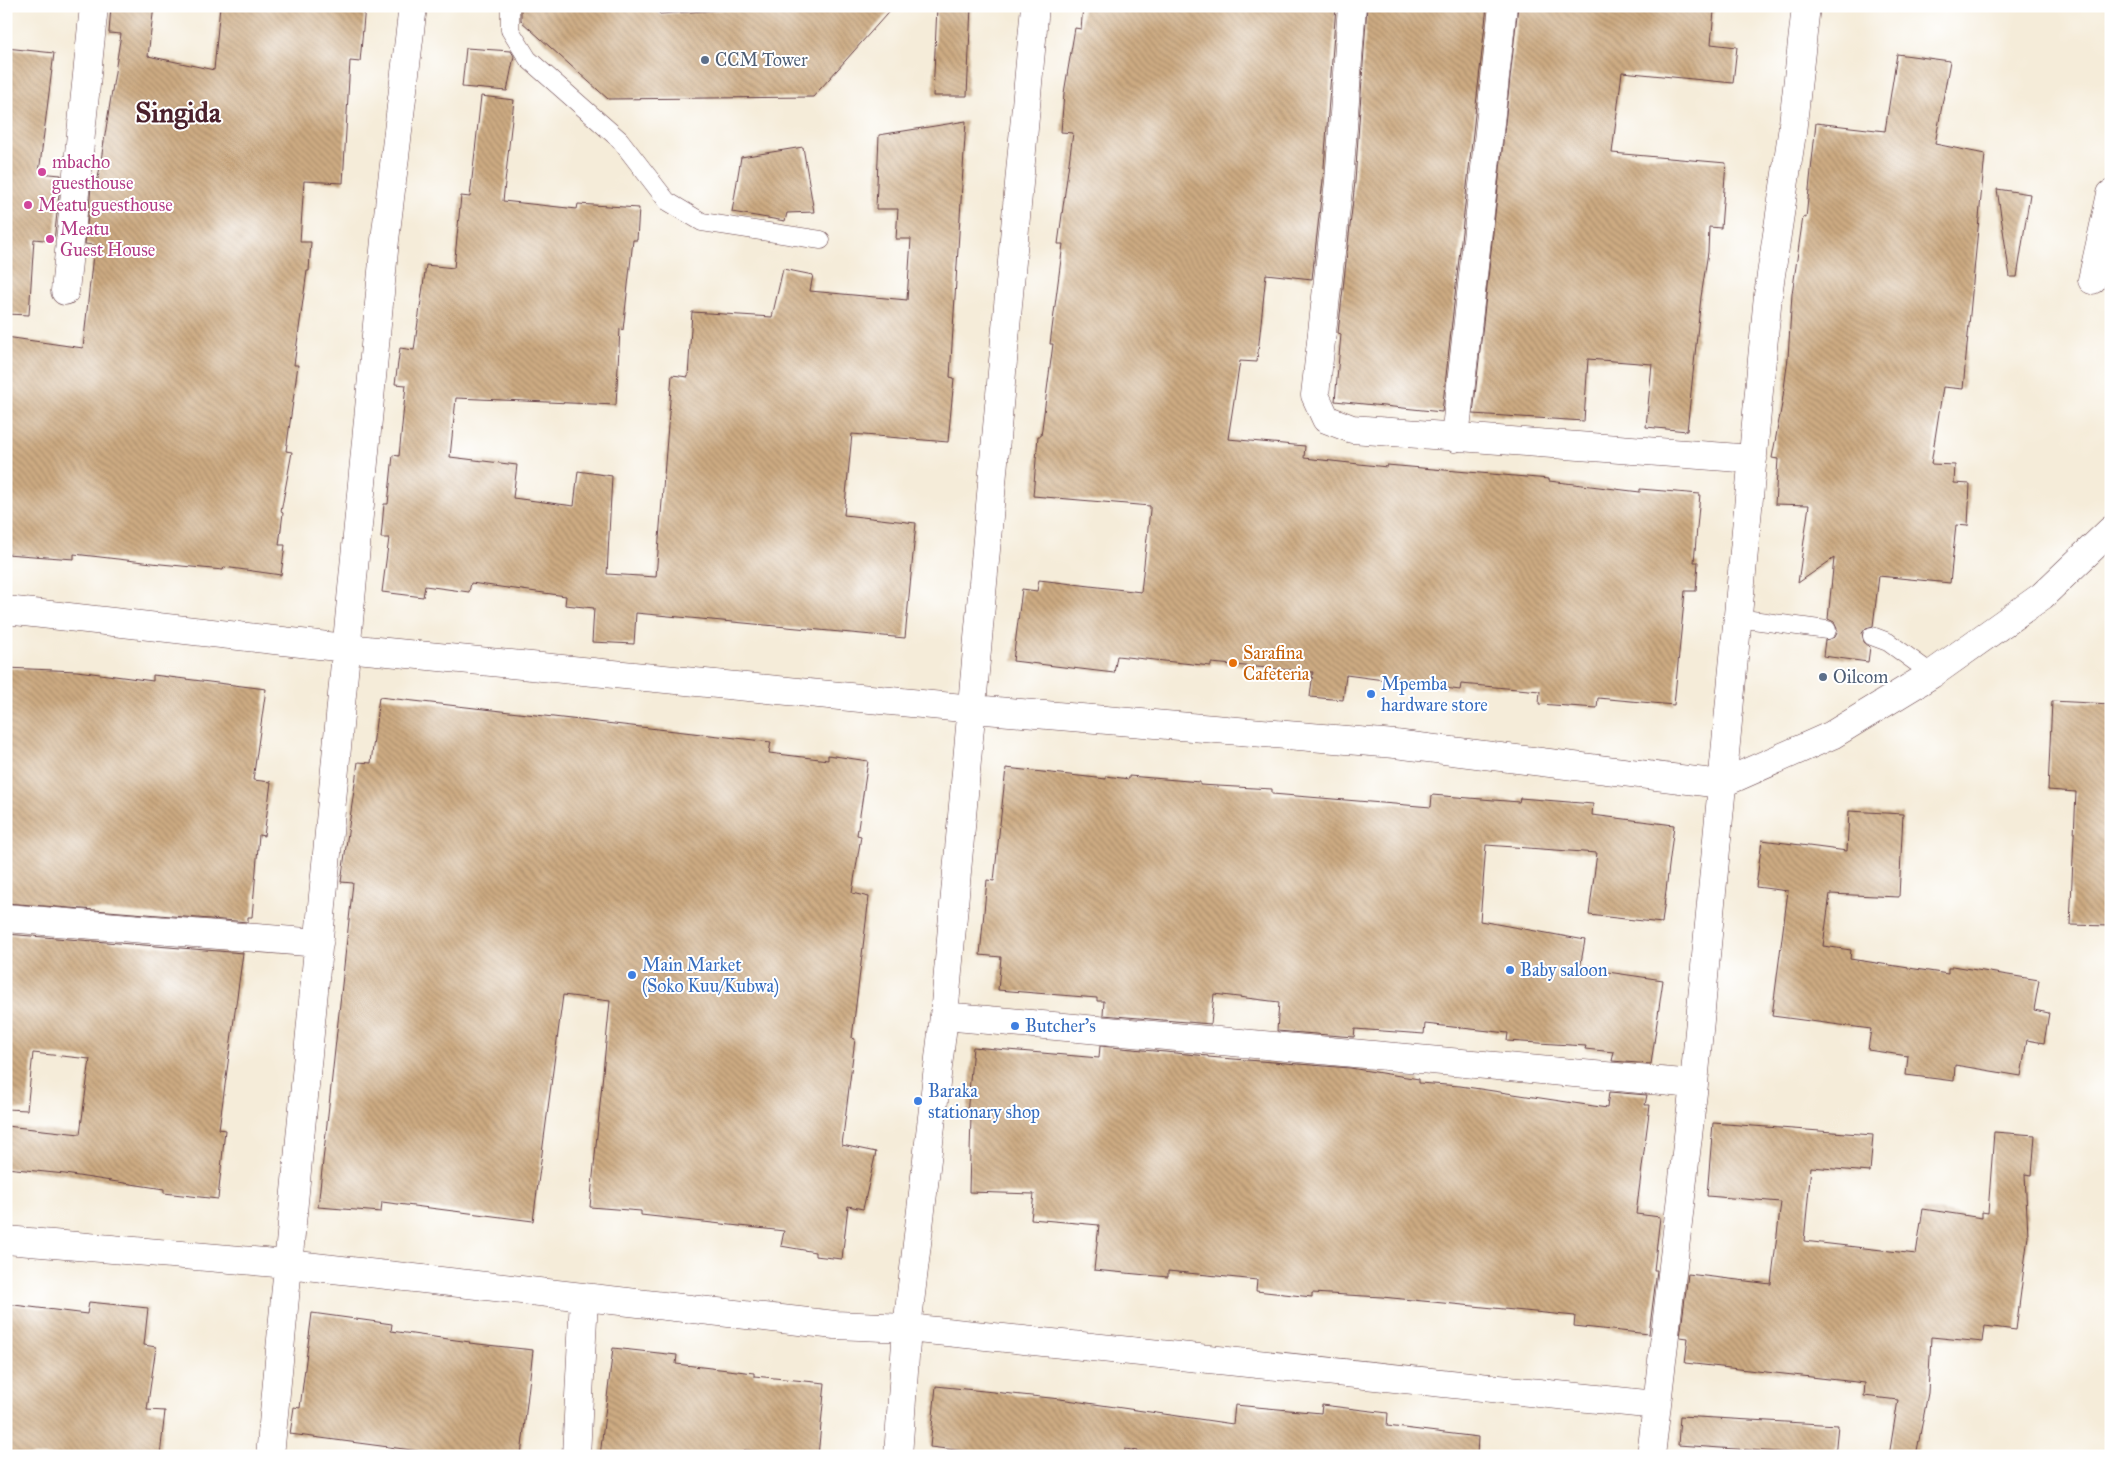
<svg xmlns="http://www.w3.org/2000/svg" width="2117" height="1462" viewBox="0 0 2117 1462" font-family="'IM FELL Great Primer',serif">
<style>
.building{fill:url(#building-back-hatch)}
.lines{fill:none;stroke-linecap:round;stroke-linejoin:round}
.lane-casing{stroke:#643e45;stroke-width:19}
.street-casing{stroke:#643e45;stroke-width:29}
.lane{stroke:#fff;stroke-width:18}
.street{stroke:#fff;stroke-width:28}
.service-dot{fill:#5c6f8a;stroke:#fff;stroke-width:2}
.hotel-dot{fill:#d1479c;stroke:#fff;stroke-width:2}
.food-dot{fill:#e8710a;stroke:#fff;stroke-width:2}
.shop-dot{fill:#3f7fe0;stroke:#fff;stroke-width:2}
.labels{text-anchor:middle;stroke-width:4;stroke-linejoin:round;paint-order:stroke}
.service-label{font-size:18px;fill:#4e5e75;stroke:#fff;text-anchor:start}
.hotel-label{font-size:18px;fill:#b23c85;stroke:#fff;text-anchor:start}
.food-label{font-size:18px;fill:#c56008;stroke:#fff;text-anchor:start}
.shop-label{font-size:18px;fill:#366cbe;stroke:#fff;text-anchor:start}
.town-label{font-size:28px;font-weight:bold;fill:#4a1f2b;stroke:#fff}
</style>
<defs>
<pattern id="building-back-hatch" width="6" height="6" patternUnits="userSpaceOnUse" patternTransform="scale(1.25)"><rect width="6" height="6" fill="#cdab82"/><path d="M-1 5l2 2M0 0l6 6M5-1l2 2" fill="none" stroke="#a88b6b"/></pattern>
</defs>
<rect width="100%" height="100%" fill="#fff"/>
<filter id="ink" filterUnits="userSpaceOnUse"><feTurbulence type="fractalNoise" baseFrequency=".02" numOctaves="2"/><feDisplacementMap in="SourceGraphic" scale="10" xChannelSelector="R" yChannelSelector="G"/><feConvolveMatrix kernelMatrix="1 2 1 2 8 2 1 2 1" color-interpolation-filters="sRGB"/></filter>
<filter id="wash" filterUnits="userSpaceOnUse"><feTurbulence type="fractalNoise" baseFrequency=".0096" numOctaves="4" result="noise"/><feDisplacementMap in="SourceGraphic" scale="20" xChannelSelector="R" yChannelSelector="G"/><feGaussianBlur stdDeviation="1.12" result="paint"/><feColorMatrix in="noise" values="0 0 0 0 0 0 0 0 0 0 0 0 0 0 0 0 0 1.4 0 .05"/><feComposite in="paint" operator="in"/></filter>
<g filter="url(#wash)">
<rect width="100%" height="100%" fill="#f5ecd9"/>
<g id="blocks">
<path class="building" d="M111 6H154L148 56 214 70 220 6H365L360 62 350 61 343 183 304 181 300 242H311L309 271H307L294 365H298L286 451 292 452 281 512 283 513 279 545H285L281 575 224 567 223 570 161 564 74 554V559L6 554V337L83 348 94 245 85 244 92 178 98 179 121 34 109 33Z
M521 6H651L660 14 777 6H894L813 97 608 99 521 21Z
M937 6H971L967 96H933Z
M1083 6H1336L1323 180 1312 279 1266 274 1257 362 1240 361 1228 439 1305 446 1304 458 1387 467V465L1549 479V481L1640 492V489L1700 494 1694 562H1698L1696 591H1685L1674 705 1598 698 1597 708 1539 704 1540 691 1461 684 1460 690 1346 675 1343 700 1310 697 1313 672 1211 663V666L1117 656 1114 673 1013 661 1022 589 1037 591 1039 580 1141 592 1150 510V506L1033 496 1038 436H1041L1053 344H1050L1063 244H1058L1073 133 1061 132 1064 93 1075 28 1081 29Z
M1367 6H1487L1442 412 1335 401 1341 334 1338 333 1355 182Z
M1518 6H1658L1714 11 1711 44 1737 47 1733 83 1622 72 1612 153 1726 163 1721 228 1709 227 1708 252 1701 297 1687 431 1646 427 1652 364 1588 359 1584 421 1473 414Z
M6 48 54 53 39 173 61 175 54 241 34 239 29 315 6 314Z
M466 48 511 51 514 56 507 91 462 87Z
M1897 54 1950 61 1935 144 1985 154 1963 389 1943 387 1931 464 1955 465 1954 483 1970 484 1968 526 1956 525 1950 583 1879 576 1873 626 1866 628 1862 633 1864 642 1870 647 1868 662 1823 656 1825 640 1835 637 1838 631 1834 622 1828 619 1834 558 1798 583 1809 505 1775 504 1778 459 1772 458 1782 404 1788 358 1792 294 1803 217 1806 218 1816 123 1885 131Z
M481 96 514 100 503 201 577 209 578 204 639 208 637 240H633L623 330 620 329 616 405 456 398 450 457 517 465 513 498 574 506 578 471 612 476 607 574 656 577 672 375 688 377 692 312 772 317 783 269 813 275 810 291 907 300 911 239H896L898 209H876L879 135 966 121 950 377 954 378 948 442 852 434 844 515 916 523 905 638 636 613 634 644 592 642 594 608 565 605 566 596 471 583 469 592 425 586 423 597 382 592 389 538H381L384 504H388L393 455 399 456 406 385 395 384 400 348 414 350 426 265 454 268 461 196 470 197Z
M803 147 814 212 787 213 785 221 732 212 741 157Z
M1997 189 2030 194 2017 277H2010Z
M6 668 77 671 153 681V675L266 689 253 780 271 782 264 836 259 835 252 917H248V922L6 903Z
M379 697 771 742 769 753 828 760V755L868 761 857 835 861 836 852 893 869 897 852 1038 855 1039 842 1145 876 1152 863 1209 848 1206 842 1259 815 1256V1252L781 1246 784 1231 641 1215V1211L590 1207 610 1001 563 995 533 1221 382 1202 381 1212 318 1207 353 883 341 882 358 762 371 763Z
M2052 701 2111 704V926L2070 925 2076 792 2048 790Z
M1006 768 1106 779V776L1129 779V776L1200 782V785L1272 789V794L1431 807 1432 795 1519 802 1520 798 1593 804 1592 815 1674 825 1662 923 1589 915 1597 853 1486 845 1480 921 1585 940 1580 968 1663 980 1651 1064 1612 1061 1614 1052 1585 1049 1586 1046 1507 1041 1508 1033 1425 1024 1424 1034 1355 1029 1354 1037 1277 1031 1279 1002 1214 994 1211 1024 1103 1015 1104 1001H1097V998L998 990 1001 957 980 955 987 880 994 881Z
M1849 811 1903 814 1899 897 1830 894 1823 946 1851 950 1850 959 1948 974V968H1952V966L2039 980 2034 1010 2049 1013 2044 1043 2027 1040 2021 1076 1955 1065 1954 1081 1906 1075 1908 1056 1868 1050 1871 1029 1772 1016 1788 891 1756 887 1762 840 1847 851Z
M6 934 243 953 219 1129 225 1130 218 1199 164 1193V1189L65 1174 6 1168V1126L80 1134 90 1059 33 1053 27 1110 6 1109Z
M1100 1046 1208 1056V1057L1350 1068 1419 1079V1083L1460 1086 1607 1108 1609 1092 1647 1095 1645 1105H1650L1636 1214 1660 1217 1654 1270H1657L1649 1334 1574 1326 1575 1316 1382 1297 1312 1293V1297L1256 1291 1257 1280 1168 1271V1277L1094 1270 1099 1225 1031 1219 1034 1194 969 1192 971 1115H967L973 1047 1099 1058Z
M1713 1123 1873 1135 1870 1172 1811 1167 1804 1241 1916 1254 1923 1209 1982 1218V1212L1988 1213 1994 1132 2035 1135 2032 1175 2025 1174 2028 1236 2016 1330 1985 1326 1983 1342 1931 1337 1928 1393 1916 1456H1889L1898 1400 1864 1396 1865 1383 1685 1363 1688 1338 1680 1337 1688 1274 1771 1284 1781 1202 1707 1196Z
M89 1302 148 1308 144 1345 156 1347 147 1410 165 1411 160 1456H6V1304L87 1314Z
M312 1313 392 1324 391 1331 470 1342 469 1343 533 1350 521 1456H457L290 1434 294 1407 300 1408Z
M613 1348 677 1355 676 1364 754 1373V1376L825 1383 818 1456 744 1450 743 1456H600Z
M936 1386 1060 1399 1233 1424 1235 1405 1321 1413 1322 1405 1388 1413 1387 1426 1478 1437 1477 1456H1172L1125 1449 1124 1456H1007L930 1447Z
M1680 1416 1838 1425 1835 1456 1678 1445Z"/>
</g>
</g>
<g filter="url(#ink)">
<use href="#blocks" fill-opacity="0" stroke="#643e45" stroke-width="1"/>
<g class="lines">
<g class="lane-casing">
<path id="lane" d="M510 6V30L528 59 620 140 667 201 702 222 821 240
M1737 618 1827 630
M1872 636 1888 642 1932 674"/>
</g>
<g class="street-casing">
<path id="street" d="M1352 6 1339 181 1315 395 1326 419 1352 429 1753 459
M2092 280 2111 194
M65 291 94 6
M1455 438 1503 6
M6 610 346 648 973 709 1395 744 1721 784 1832 735 1932 674 2042 596 2111 530
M6 918 319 943
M944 1016 1694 1084
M6 1240 288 1264 835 1325 907 1328 1656 1405
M270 1456 385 240 413 6
M576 1456 584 1298
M898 1456 907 1328 944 1016 1035 6
M1651 1456 1694 1084 1768 295 1792 133 1806 6"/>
</g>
<use href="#lane" class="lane"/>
<use href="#street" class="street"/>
</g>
</g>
<g class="service-dot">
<circle cx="705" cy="60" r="5"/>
<circle cx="1823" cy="677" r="5"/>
</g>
<g class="hotel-dot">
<circle cx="42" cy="172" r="5"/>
<circle cx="28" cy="205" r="5"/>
<circle cx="50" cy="239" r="5"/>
</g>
<circle class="food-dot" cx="1233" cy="663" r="5"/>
<g class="shop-dot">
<circle cx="1371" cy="694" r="5"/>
<circle cx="1510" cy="970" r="5"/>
<circle cx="632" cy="975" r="5"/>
<circle cx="1015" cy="1026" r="5"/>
<circle cx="918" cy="1101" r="5"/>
</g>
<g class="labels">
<g class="service-label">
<text x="715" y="66">CCM Tower</text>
<text x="1833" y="683">Oilcom</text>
</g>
<g class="hotel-label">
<text x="52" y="168">mbacho<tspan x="52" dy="21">guesthouse</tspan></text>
<text x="38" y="211">Meatu guesthouse</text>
<text x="60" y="235">Meatu<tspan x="60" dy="21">Guest House</tspan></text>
</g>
<g class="food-label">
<text x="1243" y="659">Sarafina<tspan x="1243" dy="21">Cafeteria</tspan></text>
</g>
<g class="shop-label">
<text x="1381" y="690">Mpemba<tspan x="1381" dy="21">hardware store</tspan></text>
<text x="642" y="971">Main Market<tspan x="642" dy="21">(Soko Kuu/Kubwa)</tspan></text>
<text x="1520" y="976">Baby saloon</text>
<text x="1025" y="1032">Butcher's</text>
<text x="928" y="1097">Baraka<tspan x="928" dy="21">stationary shop</tspan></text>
</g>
<g class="town-label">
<text x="178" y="122">Singida</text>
</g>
</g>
<rect width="2117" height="1462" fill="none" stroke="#fff" stroke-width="25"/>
</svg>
